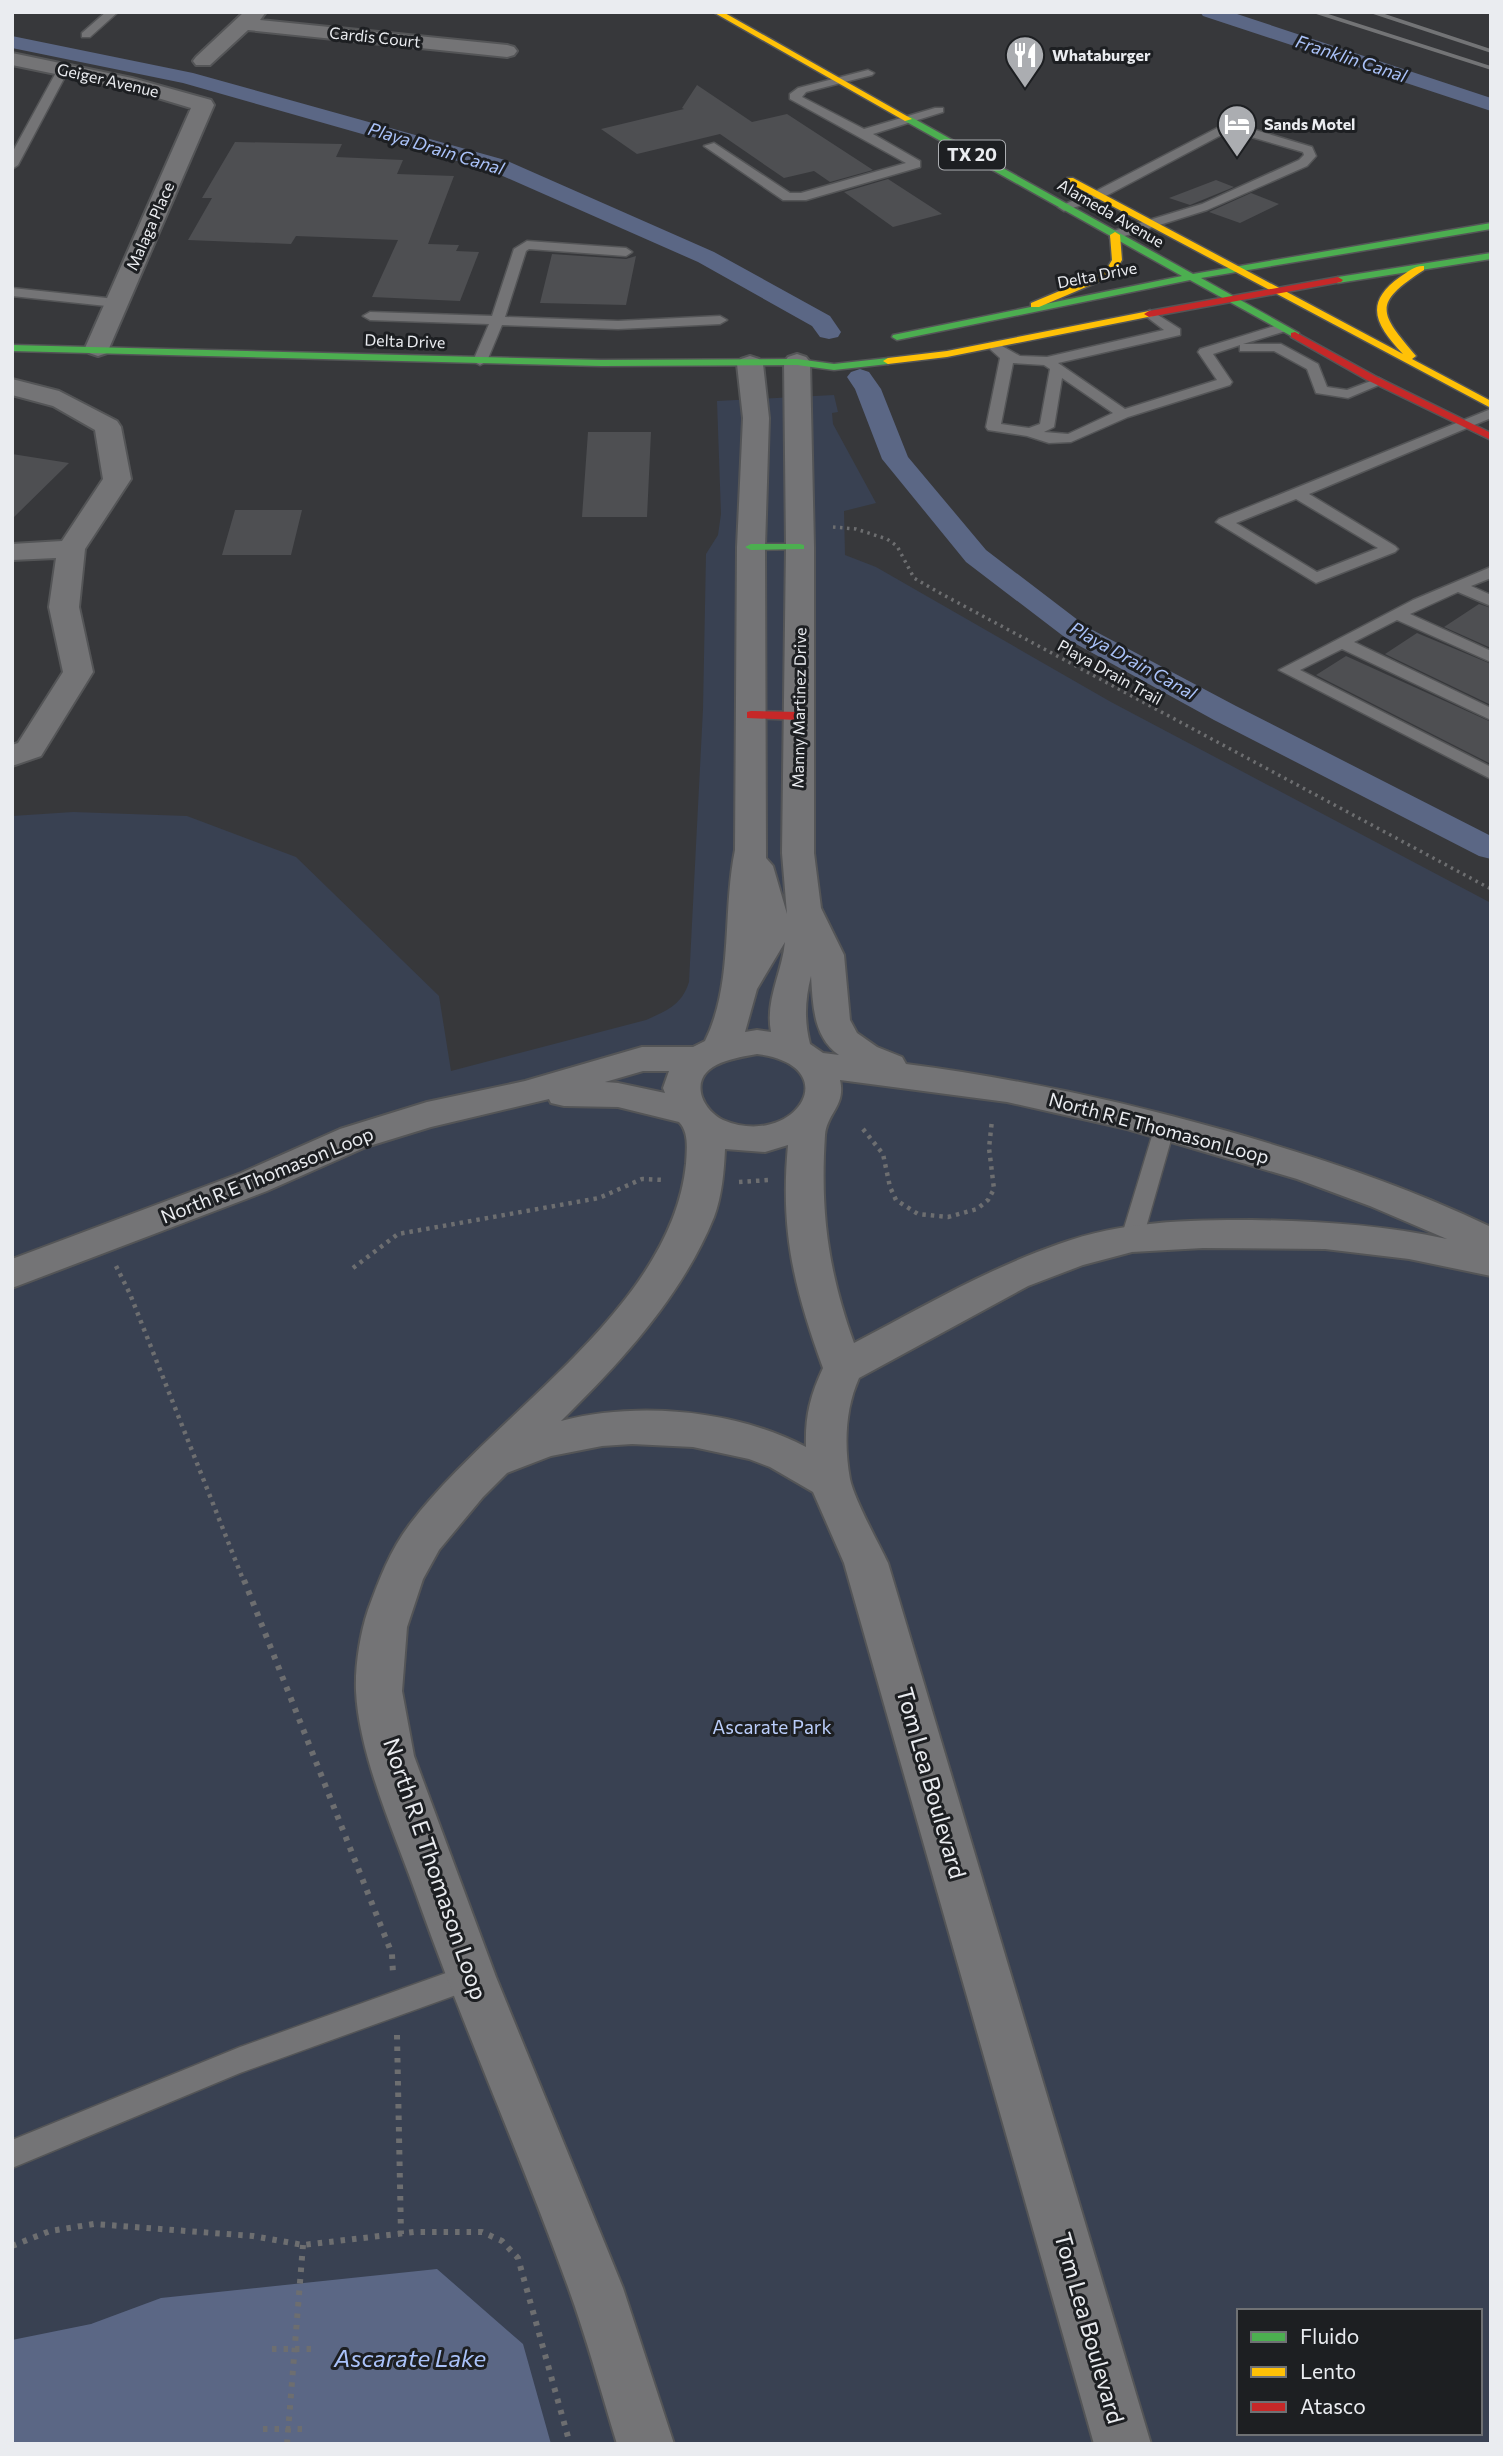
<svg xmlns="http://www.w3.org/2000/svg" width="1503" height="2456" viewBox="0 0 1503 2456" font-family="Commissioner,sans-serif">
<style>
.green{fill:#394152;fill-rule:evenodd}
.water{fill:#5b6785}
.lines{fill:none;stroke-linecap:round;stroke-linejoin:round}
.canal{fill:#5b6785;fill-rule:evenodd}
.building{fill:#4e4f52}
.lane-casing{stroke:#545557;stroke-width:3}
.street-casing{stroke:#545557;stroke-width:4}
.fast-casing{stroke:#545557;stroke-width:3}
.slow-casing{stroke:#545557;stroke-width:3}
.jam-casing{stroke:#545557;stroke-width:3}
.path-far2{stroke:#6d6e70;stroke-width:3.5;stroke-dasharray:2.5 4.5;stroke-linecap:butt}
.path-far1{stroke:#6d6e70;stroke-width:4.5;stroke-dasharray:3.5 5;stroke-linecap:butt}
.path{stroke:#6d6e70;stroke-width:6;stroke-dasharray:4.5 7;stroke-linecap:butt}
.lane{fill:#747476;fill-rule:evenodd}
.street{fill:#747476;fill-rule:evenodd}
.fast{fill:#4caf50;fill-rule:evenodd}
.slow{fill:#ffc107;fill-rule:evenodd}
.jam{fill:#c62828;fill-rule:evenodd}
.rail{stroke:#737476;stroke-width:3.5}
.labels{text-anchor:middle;stroke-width:6;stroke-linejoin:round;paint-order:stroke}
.far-street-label{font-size:16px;fill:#eaecf0;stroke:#1d1f22}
.far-poi-label{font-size:16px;font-weight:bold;fill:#eaecf0;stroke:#1d1f22;text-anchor:start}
.far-water-label{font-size:18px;font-style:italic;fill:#aac2f9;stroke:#1d1f22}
.shield{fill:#1d1f22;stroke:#acaeb2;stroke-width:2}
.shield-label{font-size:18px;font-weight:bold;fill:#eaecf0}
.street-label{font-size:19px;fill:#eaecf0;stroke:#1d1f22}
.park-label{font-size:19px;fill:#bacdfa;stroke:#1d1f22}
.near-street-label{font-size:23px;fill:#eaecf0;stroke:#1d1f22}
.near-water-label{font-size:24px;font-style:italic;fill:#aac2f9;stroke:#1d1f22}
</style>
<rect width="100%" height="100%" fill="#37383b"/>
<path class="green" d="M834 395 838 412 832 413 833 424 876 503 844 511 845 555 876 567 1111 702 1491 903V2444H12V816L73 812 187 816 296 857 439 996 451 1071 646 1020C666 1011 682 1005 689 982L703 709 706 554 718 535 721 514 717 401ZM1239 2311H1480V2433H1239Z"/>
<path class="water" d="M437 2269 523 2344 551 2444H12V2340L91 2324 161 2298Z"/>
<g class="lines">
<path class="canal" d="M1200 12H1231L1491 98V111L1203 16Z
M12 36 193 73 505 160 714 252 830 316 841 332 838 337 829 339 820 337 812 326 698 262 489 170 183 83 12 48Z
M860 369 869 372 881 389 908 457 986 550 1087 627 1236 706 1491 836V859L1479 856 1214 720 1067 639 966 562 882 459 855 389 847 377 851 372Z"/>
</g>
<path class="building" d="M697 85 752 122 787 114 873 170 830 182 814 171 784 178 720 134 637 154 601 129 684 109 682 108Z
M235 142 342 144 336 157 403 160 397 174 454 176 428 244 459 245 456 251 479 252 460 301 372 297 398 240 296 236 291 244 188 240 212 198H202Z
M888 179 942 214 893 227 844 192Z
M1216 180 1234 187 1190 205 1169 198Z
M1251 193 1279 204 1240 223 1209 212Z
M552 254 626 259 636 256 626 305 540 303Z
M588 432H651L647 517H582Z
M12 454 69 463 12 519Z
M235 510H302L291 555H222Z
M1479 604 1491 608V648L1444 627Z
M1417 633 1491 664V705L1385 654Z
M1346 656 1491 722V764L1316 675Z"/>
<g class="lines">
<g class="lane-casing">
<path id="lane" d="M106 12H118L90 37H82V33Z
M59 67 69 69 18 165 12 169V153Z
M868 70 874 73 872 75 806 92 802 97 864 129 935 108H943V112L873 134 920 161V167L806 200H783L704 146 714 143 790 193H801L906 163 790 99V94L798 88Z
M1223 125 1242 126 1312 147 1316 156 1307 166 1207 210 1115 239 1110 238V232L1202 204 1299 160 1304 155 1303 152 1241 134 1225 133 1102 198 1064 211 1058 207 1094 192Z
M527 241 626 248 632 252 626 256 529 249 526 251 505 317 618 321 720 316 727 320 720 324 618 329 502 325 487 361 480 365 473 361 489 324 370 320 363 316 370 312 492 316 514 249Z
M12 288 116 299 123 303 116 307 12 296Z
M1150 310 1180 329V335L1058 363 1125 409 1217 380 1198 352 1200 349 1281 324 1288 328 1286 331 1243 344H1281L1318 364 1327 387 1347 390 1379 378 1386 382 1348 398 1316 393 1307 369 1274 351H1240V345L1213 354 1232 382 1230 385 1128 417 1071 442 1049 443 1027 436 988 430 986 427 1000 358 990 349 992 346H1002L1020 356 1047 357 1164 330 1143 314ZM1013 363 1044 365 1050 369 1040 424 1029 428 1001 424ZM1062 378 1113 413 1068 434 1044 432 1054 427Z
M1491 409V418L1309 494 1395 546 1398 549 1395 552 1316 583 1216 522 1219 519ZM1296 499 1378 548 1317 572 1236 523Z
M1491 567V578L1471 586 1491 595V606L1458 592 1410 614 1491 651V662L1397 620 1354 642 1491 708V720L1342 649 1300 670 1491 767V779L1279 670 1413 600Z
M1165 1119 1172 1121 1175 1126 1143 1238 1139 1243 1132 1246 1125 1243 1121 1238 1155 1126 1158 1121Z
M471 1964 481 1968 485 1977 481 1986 240 2073 12 2168V2140L240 2047Z"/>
</g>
<g class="street-casing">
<path id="street" d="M244 12H266L260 20 507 45 514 47 517 51 514 55 507 57 248 30 210 65H196L193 61 196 57Z
M12 53 132 78 211 100 214 105 107 353 98 356 89 353 85 348 191 108 128 89 12 65Z
M797 354 806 357 810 362 814 547V853L821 908 844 955 850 1020 857 1033 877 1047 902 1057 906 1064C1015 1078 1121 1101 1227 1131 1317 1157 1406 1186 1491 1227V1276L1409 1259 1325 1249 1203 1248 1132 1252 1083 1265 1028 1286 859 1378C845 1409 844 1446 850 1479 854 1499 878 1542 888 1563L1151 2444H1094L844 1563 813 1492 770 1467 749 1459 693 1447 632 1444 602 1446 551 1456 507 1473 483 1497 439 1550 423 1579 407 1627 402 1691 414 1756 496 1977 623 2288 674 2444H617C601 2392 587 2339 568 2287 522 2159 466 2034 420 1905 398 1841 359 1758 356 1691 355 1666 360 1634 368 1610 379 1580 390 1550 410 1524 494 1413 671 1310 686 1164 687 1149 689 1132 679 1122L618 1107 564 1106 551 1103 549 1099 431 1127 366 1147 267 1191 12 1288V1259L241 1173 340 1129 427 1102 525 1081 642 1047H693L705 1041C734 982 722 913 735 850L737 547 743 418 737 364 741 359 750 356 759 359 763 364 769 418 765 547 766 858 773 866 787 914 782 853 786 547 784 362 788 357ZM785 942C782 973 765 1000 771 1032L757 1030 745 1032 757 989ZM811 976C813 1005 813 1037 839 1055L823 1053 810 1044C804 1020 805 1000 811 976ZM757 1054C849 1066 794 1150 723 1120 714 1116 705 1106 702 1097 692 1064 734 1058 757 1054ZM643 1071H669L663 1088 665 1093 618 1083 605 1082ZM840 1080 1007 1102 1127 1129 1297 1179 1370 1206 1447 1239C1382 1225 1318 1221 1252 1220 1186 1220 1122 1221 1059 1244 987 1269 921 1308 854 1343 828 1271 820 1212 825 1135 827 1113 846 1106 840 1080ZM788 1145C780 1231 794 1288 823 1368 810 1396 805 1417 806 1447 736 1410 638 1401 561 1421 621 1362 682 1296 714 1217 722 1196 724 1171 725 1149L765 1152Z
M12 379 59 391 117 421 121 427 131 479 85 549 79 607 93 672 41 756 12 766V745L18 743 63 672 49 607 56 558 12 560V544L62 541 103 479 95 430 53 406 12 395Z"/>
</g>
<g class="fast-casing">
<path id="fast" d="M905 117H911L1193 274 1491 223V229L1201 278 1299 333V337L1295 338 1190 280 897 340 892 337 893 335 1182 276 905 121Z
M1491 253V259L1338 283 1333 280 1338 277Z
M12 345 601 360 797 359 834 364 888 358 893 361 888 364 834 370 797 365 601 366 12 351Z
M800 544 804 545V549L751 550 745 547 751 544Z"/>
</g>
<g class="slow-casing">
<path id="slow" d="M713 12H723L912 119 905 121Z
M1067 178H1073L1403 354C1377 326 1362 304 1400 277 1407 272 1416 265 1424 266V270C1371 304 1380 313 1416 356L1412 359 1491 401V408L1067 182Z
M1115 232 1120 235 1122 260 1112 276 1039 307H1031V303L1105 272 1112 260 1110 235Z
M1149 311 1153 312V316L947 357 888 364 883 361 888 358 947 351Z"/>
</g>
<g class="jam-casing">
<path id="jam" d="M1338 277 1343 280 1341 282 1149 317 1144 314 1149 311Z
M1295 332 1375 376 1491 433V440L1367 380 1291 337V333Z
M751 711 799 712 805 716 799 720 747 718V712Z"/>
</g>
<path class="path-far2" d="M833 527 856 529 887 539 897 546 914 578 938 592 1491 889"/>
<path class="path-far1" d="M863 1129 883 1154 890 1187 896 1200 918 1214 948 1217 977 1209 988 1200 994 1189 989 1148 992 1120
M739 1182 769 1180
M116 1266 130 1294 244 1582
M353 1268 398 1234 599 1198 642 1179 664 1180"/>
<path class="path" d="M244 1580 392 1954 393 1974
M397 2035 401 2234
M12 2246 50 2231 94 2224 253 2236 303 2245 414 2232H482L502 2241 518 2258 570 2444
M272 2349H314
M263 2429H309
M287 2444 303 2245"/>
<use href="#lane" class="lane"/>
<use href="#street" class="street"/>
<use href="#fast" class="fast"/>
<use href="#slow" class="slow"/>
<use href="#jam" class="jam"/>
<path class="rail" d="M1316 12 1491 68
M1373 12 1491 51"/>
</g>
<defs>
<g id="restaurant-pin" transform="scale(2.0125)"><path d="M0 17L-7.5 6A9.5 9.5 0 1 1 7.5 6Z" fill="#abadb1" stroke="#1d1f22"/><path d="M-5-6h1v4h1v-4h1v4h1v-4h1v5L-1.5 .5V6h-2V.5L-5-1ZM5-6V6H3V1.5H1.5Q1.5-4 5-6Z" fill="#fff"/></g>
<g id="hotel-pin" transform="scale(2.0125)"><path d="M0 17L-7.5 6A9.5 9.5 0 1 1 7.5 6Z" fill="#abadb1" stroke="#1d1f22"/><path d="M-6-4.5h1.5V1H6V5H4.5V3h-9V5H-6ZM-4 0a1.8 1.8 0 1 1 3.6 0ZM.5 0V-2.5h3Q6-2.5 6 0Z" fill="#fff"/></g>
</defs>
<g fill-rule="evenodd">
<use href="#restaurant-pin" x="1025" y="55"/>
<use href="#hotel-pin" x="1237" y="124"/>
</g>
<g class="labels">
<g class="far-street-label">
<text transform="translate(375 37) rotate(6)" y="6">Cardis Court</text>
<text transform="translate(108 80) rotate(13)" y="6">Geiger Avenue</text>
<text transform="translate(1111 213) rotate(30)" y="6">Alameda Avenue</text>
<text transform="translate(150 226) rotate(-66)" y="6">Malaga Place</text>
<text transform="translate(1097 275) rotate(-11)" y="6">Delta Drive</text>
<text transform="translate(405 341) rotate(2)" y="6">Delta Drive</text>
<text transform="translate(1110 672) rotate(29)" y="6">Playa Drain Trail</text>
<text transform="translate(799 708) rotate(-89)" y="6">Manny Martinez Drive</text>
</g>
<g class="far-poi-label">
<text x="1052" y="61">Whataburger</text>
<text x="1264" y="130">Sands Motel</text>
</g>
<g class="far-water-label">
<text transform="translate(1351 59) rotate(18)" y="6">Franklin Canal</text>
<text transform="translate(436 149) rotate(17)" y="6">Playa Drain Canal</text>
<text transform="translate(1133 661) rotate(29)" y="6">Playa Drain Canal</text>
</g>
<rect class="shield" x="939" y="140.5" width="66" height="29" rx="5"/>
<g class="shield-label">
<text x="972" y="161">TX 20</text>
</g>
<g class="street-label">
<text transform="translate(1159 1128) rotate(15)" y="7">North R E Thomason Loop</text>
<text transform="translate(267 1175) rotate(-22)" y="7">North R E Thomason Loop</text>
</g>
<g class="park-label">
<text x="772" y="1734">Ascarate Park</text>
</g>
<g class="near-street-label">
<text transform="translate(931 1783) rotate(74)" y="8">Tom Lea Boulevard</text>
<text transform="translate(435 1869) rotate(71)" y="8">North R E Thomason Loop</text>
<text transform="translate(1089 2328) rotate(74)" y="8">Tom Lea Boulevard</text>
</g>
<g class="near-water-label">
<text x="410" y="2367">Ascarate Lake</text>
</g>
</g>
<rect width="1503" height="2456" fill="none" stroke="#eaecf0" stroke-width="28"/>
<rect x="1237" y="2309" width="245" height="126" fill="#1d1f22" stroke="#6f7174" stroke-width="2"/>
<rect x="1251" y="2332" width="35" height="10" fill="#4caf50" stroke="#6f7174" stroke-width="2"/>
<text x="1300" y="2344" font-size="21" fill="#eaecf0">Fluido</text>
<rect x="1251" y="2367" width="35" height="10" fill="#ffc107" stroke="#6f7174" stroke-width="2"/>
<text x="1300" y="2379" font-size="21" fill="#eaecf0">Lento</text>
<rect x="1251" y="2402" width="35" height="10" fill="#c62828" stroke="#6f7174" stroke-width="2"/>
<text x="1300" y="2414" font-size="21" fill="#eaecf0">Atasco</text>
</svg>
